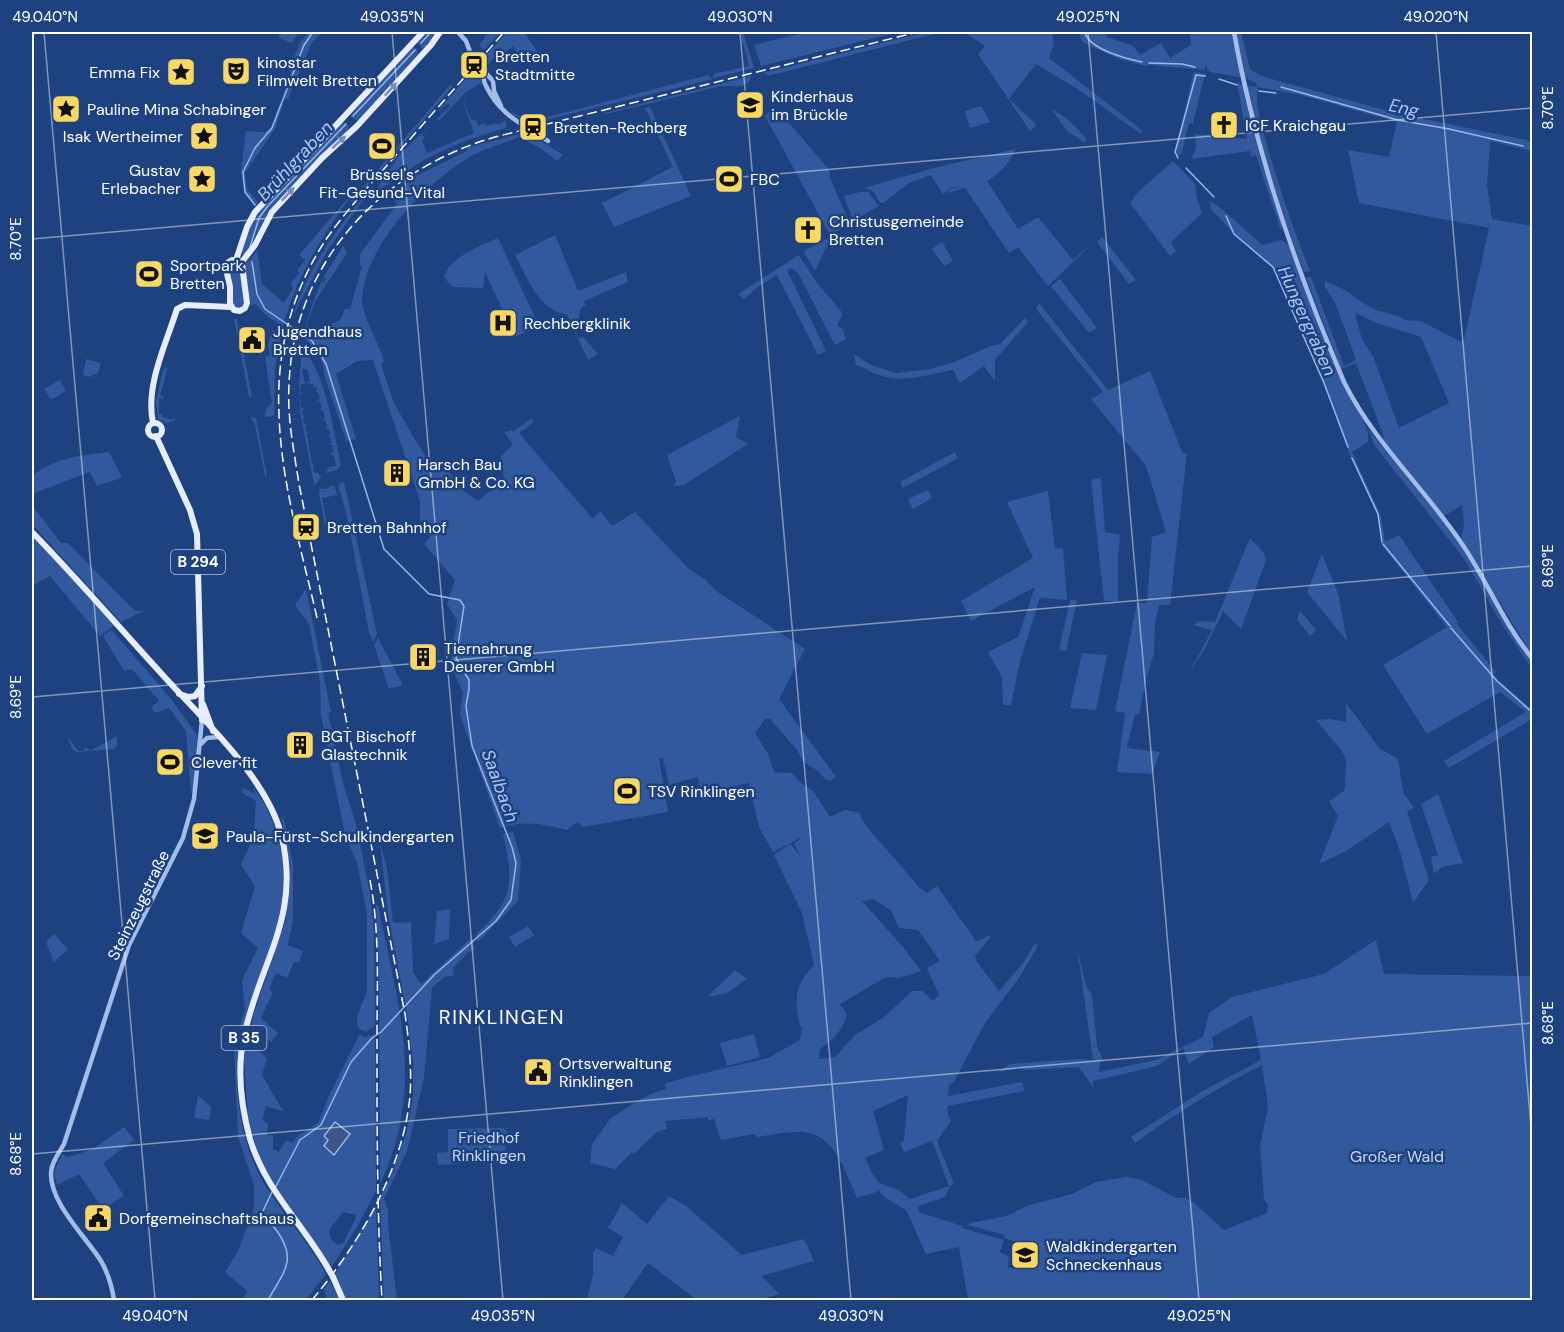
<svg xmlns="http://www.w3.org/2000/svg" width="1564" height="1332" viewBox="0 0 1564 1332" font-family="'DM Sans',sans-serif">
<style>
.green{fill:#32599e;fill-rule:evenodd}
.water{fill:#3c5685;stroke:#97b6ea;stroke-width:1.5}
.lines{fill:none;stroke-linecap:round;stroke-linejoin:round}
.stream{stroke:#97b6ea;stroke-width:1.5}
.minor{stroke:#a3bde8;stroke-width:4.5}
.major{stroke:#e6edfe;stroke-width:6}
.rail{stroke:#fff;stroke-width:1.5;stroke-dasharray:10 4.5;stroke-linecap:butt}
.major-bridge{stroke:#e6edfe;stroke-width:6}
.oneway{fill:#788eb9}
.ticks{fill:none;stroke:#fff;stroke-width:1.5;stroke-opacity:0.45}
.labels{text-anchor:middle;stroke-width:5;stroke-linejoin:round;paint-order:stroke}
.shield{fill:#1e4180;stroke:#bcc6d9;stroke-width:1.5}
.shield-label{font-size:15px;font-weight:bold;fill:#fff}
.poi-label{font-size:16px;fill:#fff;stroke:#1e4180;text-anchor:start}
.street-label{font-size:16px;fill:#fff;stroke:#1e4180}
.park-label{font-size:16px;fill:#c7d9f6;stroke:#1e4180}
.water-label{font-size:18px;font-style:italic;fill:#aec7f0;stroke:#1e4180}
.quarter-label{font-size:20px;letter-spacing:1.5px;fill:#fff;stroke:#1e4180}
.neatline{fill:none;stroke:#fff;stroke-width:2}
.ticks-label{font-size:15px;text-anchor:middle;fill:#fff}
</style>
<rect width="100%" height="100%" fill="#1e4180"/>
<path class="green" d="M281 32H298V33L294 41 291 43 278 37Z
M309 32H323L312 42 288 99 282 98 291 73 289 69 301 41Z
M425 32H436L423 50 420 45 414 42Z
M489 32H501L484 50 479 45Z
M507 32H524L539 54 524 62 513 46 497 59 495 57 486 67 481 61Z
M740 32H743L754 68 714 78 713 74 749 66Z
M797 32H899L761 66 754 45 798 34Z
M926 32H942L768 76 763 73Z
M964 32H1052L1054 44 1049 58 1134 124 1143 132 1141 134 1076 88 1036 64 1009 99 1037 125 1030 131 978 54 985 46Z
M1079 32H1104L1107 37 1133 46 1140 55 1161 43 1170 58 1191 45 1190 32H1241L1250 69 1261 76 1399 114 1527 140 1532 144V151L1490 141 1487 185 1492 219 1532 226V655L1461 539 1464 525 1462 505 1444 516 1382 440 1384 437 1356 363 1341 369 1306 277H1311L1344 366 1356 360 1336 305 1325 287V281L1345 290 1360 301 1376 310 1398 316 1405 320 1421 321 1459 341 1464 340 1489 228 1359 203 1348 150 1389 157 1397 122 1301 95 1258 87C1254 105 1262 124 1266 142 1279 186 1293 229 1310 271L1304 272C1281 211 1262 151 1247 88L1249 86 1257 87 1256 83 1245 78 1210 72 1207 69V64L1204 70 1149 65 1145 66 1119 59 1082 42ZM1355 313 1377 323 1421 337 1449 403 1399 428 1373 356 1362 340Z
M414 47 418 51 417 55 359 119 356 120 350 116 410 48Z
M477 66 480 73 481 83 466 92 439 121 436 119 422 134 425 139 422 140 427 153 474 133 463 101 466 98 464 102 471 119 477 121 478 126 485 123 486 126 497 123 498 125 506 120V128C472 137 440 149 410 169 396 177 385 187 372 196L400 154 450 106 448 103 435 114Z
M1195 72 1206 74V77H1204L1193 124 1189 123 1182 153 1178 155V160L1175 153 1193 74Z
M708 75 713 79 529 124 508 111 532 121Z
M751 76 749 82 742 86H721L610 113 600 114Z
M1239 82 1242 86 1259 154 1282 225 1281 231 1256 155 1251 157 1250 151 1191 159 1196 148 1195 134 1247 139 1237 83Z
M450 85 453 86 353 202 348 200C320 240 296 278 283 326L268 317 255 304 251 306 244 264 250 260 257 250 262 284 284 303 293 288 291 283 299 273 297 270 305 260 299 255 348 198 352 200Z
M280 103 283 104 275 129 245 173 247 189 258 202 255 206 244 193 241 170 246 131 265 132 271 127Z
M981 106 990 122 970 128 965 111Z
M650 107 691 196 614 227 602 203 673 167 645 108Z
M772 110H778L826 166 830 172V178L850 224 830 235 765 116Z
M1052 110C1066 116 1077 127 1086 139L1085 143 1067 131Z
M344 122 348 125V130L321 155 267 214 247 252 245 256 241 253 251 221 340 123Z
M527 132 563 155 557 161 540 148 519 137C502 144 483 149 468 158 423 186 364 246 362 301 362 313 380 347 384 361L381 364 393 401 415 440 436 472 445 467 464 491 478 501 504 479 501 456 513 444 503 431 507 432 511 430 513 432 532 418 534 422 519 433 593 519 600 511 611 525H614L635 512 689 569 706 580 716 591 805 649 779 699 836 777 832 780H826L817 770 803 762 797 750 770 719H765L755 733 768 754 774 772 792 773 801 783 813 791 830 817 845 810 860 813 861 818 867 827 919 887 927 893 937 886 976 941H978L990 935V938L975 956 977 962 999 991 1023 963 1035 943 1038 946 1019 978 985 1023 953 1083 949 1084 948 1096 1022 1082 1024 1091 947 1106 948 1115 951 1121 937 1141 954 1184 950 1186 945 1197 919 1206 918 1212 962 1226V1228L1004 1240 1000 1252 1009 1257 1008 1267 1014 1269 1016 1261 1023 1266 1025 1262 1019 1257 1022 1243 1004 1238 1005 1235 968 1225 970 1223 1007 1216 1029 1205 1072 1194 1096 1182 1127 1177 1142 1180 1176 1198H1186L1194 1203 1224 1230 1267 1213 1268 1205 1264 1199 1260 1145 1268 1107 1262 1065C1217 1088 1175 1114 1135 1143L1131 1137 1204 1090 1261 1060 1252 1015 1212 1037 1214 1047 1189 1064 1183 1048 1157 1066 1093 1081V1087L1079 1067 1026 1070 1019 1068 998 1072 1010 1064 1080 1059 1093 1060 1077 947 1086 986 1092 995 1097 1046 1103 1060 1100 1061 1099 1072 1156 1060 1203 1037 1209 1013 1232 997 1324 974 1376 940 1384 974 1532 976V1300H968L959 1247 926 1254 906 1210 886 1198 879 1191 857 1198C846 1174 836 1135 804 1132 789 1131 772 1135 757 1137L754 1134 721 1140 714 1119 708 1120V1117L665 1121 667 1129 657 1132 634 1154 632 1152 615 1169 590 1163 592 1144 611 1118 634 1103 653 1093 666 1089 665 1084 683 1078 768 1058 800 1040 802 1026 800 1027C795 998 793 987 814 965L802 913 774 855 790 844 800 855 794 844 802 837 773 852 759 827 749 783 720 789 718 785 701 790 697 777 669 785 663 759 659 758 668 812 583 827 579 823 574 824 567 830C543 824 524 820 500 828L460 715 463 692 450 664 457 620 447 604 455 580 424 544 432 534 420 520V501L373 360 357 361 336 374 356 439 346 441 324 374C324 360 315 346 303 338 307 319 313 300 322 281L324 282 326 279 323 278 343 246 347 253 316 300 306 326 320 332 325 338 329 326 341 319 345 309H350L362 266 360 265V254L397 204 390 195 416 176 467 151 466 148ZM873 899 891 910 899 928 918 930 940 961 927 968 939 995 933 1001 922 991H912L883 1018 855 1035 835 1057 819 1059 820 1049C833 1040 843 1030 847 1014L840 1004 886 977 899 978 921 971 903 947 862 901ZM908 1095 904 1141 900 1143 904 1152 932 1141 949 1186 910 1199 899 1190 879 1183 872 1173 865 1158 884 1150 873 1111Z
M1015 149C1012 161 997 176 987 181L1018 229 1038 217 1073 260 1094 242 1048 286 1018 247 1009 253 965 188 947 193 950 189 961 186 952 187 943 194 931 175 909 183 883 203H880L873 191 864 188 930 169Z
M1173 161 1195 184 1197 199 1202 213 1171 242 1176 252 1170 256 1130 203 1137 193Z
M376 182 327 251 293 316C309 263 341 223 376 182Z
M860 192H868L879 206 853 221 844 196Z
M1210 201 1223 210 1262 245 1282 240 1290 247C1309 298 1325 352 1351 400 1358 412 1370 427 1368 442L1352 452 1381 516 1385 542 1399 535 1458 622 1456 623 1496 672 1493 675 1532 710V719L1449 768 1444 761 1526 712 1500 692 1427 734 1383 665 1447 627 1381 544 1377 514 1349 453 1324 383 1273 267 1234 234 1211 209Z
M555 235 578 291 626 272 628 282 584 301 586 306 581 308 578 321 572 323 578 338 583 337 598 354 588 360 567 315C537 309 528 278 515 255Z
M831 237 816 269 815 270 804 253 806 250Z
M1102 237 1136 280 1129 284 1097 242Z
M498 238 539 326 515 337 485 272 483 288 452 287 444 277C448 258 482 245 498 238Z
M942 242 953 261 944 266 932 249Z
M799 255 817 283 841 311 842 315 837 326 842 328 846 339 835 345 798 273 792 268 787 270 826 351 818 355 777 275 758 287 744 299 738 294Z
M231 263 238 264 240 267 244 301 242 306 239 308 233 304 228 269Z
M1060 279 1097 328 1089 333 1051 286Z
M1039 303 1108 390 1150 371 1183 454 1187 453 1170 605H1159L1155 624 1154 653 1147 676 1139 714H1135L1127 748 1160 752 1152 774 1117 772 1125 713 1115 711 1137 603H1147L1152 537 1166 532 1146 466 1091 399 1103 392 1036 309Z
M1025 318 1028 322 995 360V381L984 366 960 383 953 370C930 374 905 383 882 376 873 374 865 367 856 365L854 354 871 365 896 373 930 369 952 363 991 346 1000 344Z
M234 319H237L252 397H249Z
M272 330 281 334 275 368 274 416 264 417 267 408 272 403 265 357 270 355 268 345Z
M302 348C326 372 334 434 341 465L337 470 326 473 329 467 336 466 334 455H331L330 453 334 452 332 445 328 444 332 443 330 437 327 436 330 435 329 429 324 428 327 427 325 420 322 419 325 418 323 411 319 410 322 408 320 401 316 400 320 399 318 392 314 391 317 390V387L313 388V384L308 383 306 386 307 382 310 381 307 369H302L305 384H301L300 392 304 393 300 394V400L303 401 300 402 301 408H305L302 410 303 416H306L303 418 304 424 308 425 305 426 306 432 309 431 306 434 309 441H308L312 463 314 464 313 465 314 473H318L321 476 318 482 314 485 300 411 299 383Z
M86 359 101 363 97 375 93 374 92 377 83 375Z
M168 367 160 395 164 397 163 399 159 398V414H162V417L173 420 175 417V421L167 423 158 419 156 401 163 370Z
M60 380 66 391 51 400 44 389Z
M740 416 736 437 748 444 684 485 674 486 676 482 667 455Z
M250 417 256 418 267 476H265L255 425Z
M1368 429 1453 534 1532 660V669L1503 626 1465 560 1375 446Z
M109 452 121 475V478L97 486 90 472 32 494V477C52 458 82 455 109 452Z
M955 452 958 458 903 488 900 482Z
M1101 478 1105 532 1120 535 1118 557V601H1104L1091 480Z
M344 482 377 634 373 642 369 633 347 516 338 484Z
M334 485 337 495 322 498 328 529 326 530 319 494 320 487 321 489H326Z
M928 490 932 498 913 509 908 499Z
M1048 491 1055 549 1063 548 1067 600 1040 598 1020 661 1011 705H1003L1002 677 988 652 1018 637 1035 587 971 621 961 601 1033 558 1007 502Z
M32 505 61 543H68L135 611H143L121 622 32 524Z
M32 537 55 559 115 625 100 636 50 576 32 586Z
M1250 538 1264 553 1266 560 1241 629 1222 610V614L1205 648 1188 675 1212 630 1193 625 1199 621 1215 622Z
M1322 554 1338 593 1347 641 1307 592Z
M306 589 331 712 328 713 343 783 356 824 370 894 374 931 375 1026 366 1032 358 1028 357 1016 367 991V914L357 862 346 839 321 715 320 682 309 624 296 607V603Z
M1070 600H1077L1066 651 1059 650Z
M1300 611 1316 630 1310 636 1297 620Z
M112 630 171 699 197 735 198 741 196 740 199 743 193 790 191 792 186 731 169 708 155 713 151 707 159 701 132 669 124 671 103 636Z
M378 638 403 685 389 689 374 645Z
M1082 653 1107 655 1096 710 1070 708Z
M1346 703 1380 749 1398 759 1403 792 1414 808 1407 812 1429 880 1413 903 1399 848 1389 822 1346 851 1319 864 1338 816 1329 801 1345 790 1346 760 1342 751 1316 720 1331 719 1346 722Z
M67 735 78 751H84V748H88L90 751 117 736V746L114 749 77 752 72 749Z
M252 786C283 825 289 875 279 924 277 935 272 947 268 958 252 1005 233 1049 238 1099 241 1128 250 1161 265 1185 283 1214 309 1243 326 1274L306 1300H243L247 1291 225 1272 238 1251 254 1208V1185L238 1137 234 1046 245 1009 242 980 258 948 241 933 255 886 241 865 254 835 256 801 241 792 243 788 256 794Z
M1438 794 1463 863 1442 867 1434 874 1431 857 1438 855 1421 804Z
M283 815 293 864V919L288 945 303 951 299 962H294L287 978 276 973 269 989 273 992 261 1018 278 1033 271 1042 267 1039 259 1051 267 1058 262 1075 283 1111 266 1106 262 1120 268 1123 267 1135H273V1149L279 1152 286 1140 292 1143 298 1136 318 1123 328 1098 359 1035 365 1037 375 1034 376 1191 357 1227 331 1268 274 1185 259 1157 248 1118 244 1059 254 1013 286 919 290 865 282 821ZM343 1212 357 1215 344 1242 338 1245 331 1240 329 1230Z
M513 832 521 860 518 901 478 942 476 934C514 901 514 881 503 834Z
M380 843 387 868 393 923 411 922 413 972 421 984 472 937 475 950 468 952 453 968 454 976 444 977 432 988 424 1078 407 1151 384 1199 388 1210V1225L397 1300H384L380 1198 390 1179 407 1131 413 1097V1062L407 1014 388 914Z
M376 905 378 906C398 1004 426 1088 380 1184L379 965Z
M450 909 449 939 434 944 437 911Z
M528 926 534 935 515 947 509 937Z
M54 934 68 949 54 962 46 942Z
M735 970 747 979 727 993 707 997Z
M754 1034 760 1057 727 1066 720 1043Z
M198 1095 211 1107 209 1120 194 1118Z
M124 1127 134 1140 103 1163 124 1196 103 1209 79 1174 57 1185 54 1172 62 1154 68 1157 93 1149Z
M504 1128 507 1131 504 1163 483 1164 482 1162 438 1165 437 1153 448 1152V1129Z
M669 1196 686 1206 742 1255 804 1239 814 1261 761 1276 779 1294 759 1300H697L648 1263 622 1300H587L593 1275V1252L596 1248 613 1256 623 1237 608 1228 622 1203 647 1224Z
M376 1206 379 1300H346L335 1274Z
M330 1281 339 1298V1300H327L324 1289Z"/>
<path class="water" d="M335 1122 350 1134 334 1155 324 1146 328 1140 324 1136Z"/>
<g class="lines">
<path class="stream" d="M1085 32C1088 49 1127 59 1142 62
M421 43 431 32
M1149 63 1182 64 1195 67
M1219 79 1237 85
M1281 87 1398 120 1449 129 1523 146
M1259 91 1276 93
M353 116 415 50
M1178 158 1175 152 1196 75 1205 76
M1186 168 1214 197
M255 205 245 192 243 172 255 148 272 128 304 45 313 32
M1226 216 1234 234 1273 267 1324 383 1348 447
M250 247 259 218 267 207 346 124
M252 262 257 294 265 309 312 341 326 364 384 549 429 594 460 600 464 606 456 658 469 680V689L466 706 472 746 512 847 516 863 511 900 496 921 434 975 381 1032 372 1038 351 1062 321 1125 300 1140 275 1188
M1352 458 1378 514 1382 542
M1383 544 1450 626
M1451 628 1497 681 1532 712
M268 1300C283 1273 298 1260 277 1231 272 1225 268 1218 262 1213L272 1192"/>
<path class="minor" d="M458 32 466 41 472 57 493 81 494 91 501 106
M1234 32C1255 152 1296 269 1344 382 1374 442 1422 486 1460 541 1486 578 1503 623 1532 658
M481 68C483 73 483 81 486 86 500 115 521 123 548 141
M201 744 207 738 218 737
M114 1300C112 1287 108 1273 101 1261 86 1237 50 1203 51 1173 51 1163 59 1153 64 1144L129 945 183 838 194 799 202 720"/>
<path class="major" d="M232 260 239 261 242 265 247 303 245 308 240 311 234 310 230 304V287L226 269 227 263Z
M236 260 247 227 255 212 423 32
M241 263 255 245 272 212 322 158 357 126 431 45 440 32
M153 423C145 386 166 344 177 309L185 305 231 307
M148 430a7 7 0 1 1 14 0a7 7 0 1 1-14 0Z
M156 436 190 510 197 534 202 720
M32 532C76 577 117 625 160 672 200 717 266 776 281 834 302 916 260 961 244 1036 237 1069 241 1106 250 1139 265 1190 304 1225 329 1270
M179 694 189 697 195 696 202 686
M203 704 213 731
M333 1277 343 1300"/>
<path class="rail" d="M317 618C302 551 281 483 279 414 276 351 292 290 327 238 346 211 369 186 391 161 428 118 467 75 504 32
M370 880C380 932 377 987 377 1040 377 1127 377 1214 382 1300
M312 1300C359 1244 403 1170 410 1096 412 1068 409 1041 405 1014L299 484C294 451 287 418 289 384 294 262 381 170 495 137L918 32"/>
<path class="major-bridge" d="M329 1270 333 1277"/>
</g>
<defs><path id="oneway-solid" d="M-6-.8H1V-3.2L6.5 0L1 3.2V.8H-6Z" transform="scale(1.5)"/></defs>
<g class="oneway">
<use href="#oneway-solid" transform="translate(391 89) rotate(-47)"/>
<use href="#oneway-solid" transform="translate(339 142) rotate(-42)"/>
<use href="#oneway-solid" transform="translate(288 194) rotate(-47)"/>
</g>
<path class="ticks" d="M44 32 155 1300M392 32 503 1300M740 32 851 1300M1088 32 1199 1300M1436 32 1532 1138M32 239 1532 108M32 697 1532 566M32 1154 1532 1023"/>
<defs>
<g id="station-square" transform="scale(1.5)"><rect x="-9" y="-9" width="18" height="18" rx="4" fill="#f7d863" stroke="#1e4180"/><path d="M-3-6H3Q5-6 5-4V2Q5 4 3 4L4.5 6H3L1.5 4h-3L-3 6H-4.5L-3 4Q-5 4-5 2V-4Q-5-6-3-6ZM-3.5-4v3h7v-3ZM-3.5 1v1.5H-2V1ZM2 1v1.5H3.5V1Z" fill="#111"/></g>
<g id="theatre-square" transform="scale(1.5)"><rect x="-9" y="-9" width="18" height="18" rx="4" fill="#f7d863" stroke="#1e4180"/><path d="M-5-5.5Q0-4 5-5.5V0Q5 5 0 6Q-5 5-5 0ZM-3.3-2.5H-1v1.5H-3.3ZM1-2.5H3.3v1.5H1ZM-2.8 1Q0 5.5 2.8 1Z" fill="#111"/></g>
<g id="sight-square" transform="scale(1.5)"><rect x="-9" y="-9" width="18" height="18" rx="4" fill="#f7d863" stroke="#1e4180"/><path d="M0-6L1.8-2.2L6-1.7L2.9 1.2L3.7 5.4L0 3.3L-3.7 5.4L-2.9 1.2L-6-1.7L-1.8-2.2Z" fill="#111"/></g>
<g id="school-square" transform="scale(1.5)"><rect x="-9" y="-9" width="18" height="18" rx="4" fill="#f7d863" stroke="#1e4180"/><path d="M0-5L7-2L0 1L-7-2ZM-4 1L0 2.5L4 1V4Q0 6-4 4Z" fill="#111"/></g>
<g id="church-square" transform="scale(1.5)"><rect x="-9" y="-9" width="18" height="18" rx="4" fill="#f7d863" stroke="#1e4180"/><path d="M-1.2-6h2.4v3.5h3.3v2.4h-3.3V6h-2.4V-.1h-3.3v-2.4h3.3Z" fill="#111"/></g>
<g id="stadium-square" transform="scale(1.5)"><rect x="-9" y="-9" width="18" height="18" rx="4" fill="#f7d863" stroke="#1e4180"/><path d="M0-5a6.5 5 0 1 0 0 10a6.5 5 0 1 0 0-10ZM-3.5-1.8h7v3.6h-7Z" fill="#111"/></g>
<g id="hospital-square" transform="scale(1.5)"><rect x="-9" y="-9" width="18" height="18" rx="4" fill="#f7d863" stroke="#1e4180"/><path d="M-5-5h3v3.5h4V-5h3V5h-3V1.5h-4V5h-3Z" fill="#111"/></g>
<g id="civic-square" transform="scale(1.5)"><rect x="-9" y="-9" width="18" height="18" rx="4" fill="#f7d863" stroke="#1e4180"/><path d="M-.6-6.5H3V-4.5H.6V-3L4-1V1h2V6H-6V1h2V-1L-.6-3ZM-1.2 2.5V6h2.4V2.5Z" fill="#111"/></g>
<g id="building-square" transform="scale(1.5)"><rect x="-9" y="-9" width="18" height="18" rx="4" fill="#f7d863" stroke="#1e4180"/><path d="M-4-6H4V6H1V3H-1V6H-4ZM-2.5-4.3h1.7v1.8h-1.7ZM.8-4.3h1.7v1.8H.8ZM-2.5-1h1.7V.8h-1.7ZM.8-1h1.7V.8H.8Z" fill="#111"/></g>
</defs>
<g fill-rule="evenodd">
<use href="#station-square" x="474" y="65"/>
<use href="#theatre-square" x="236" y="71"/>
<use href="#sight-square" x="181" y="72"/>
<use href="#school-square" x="750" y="105"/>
<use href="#sight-square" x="66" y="109"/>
<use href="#church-square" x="1224" y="125"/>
<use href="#station-square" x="533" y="127"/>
<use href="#sight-square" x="204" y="136"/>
<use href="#stadium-square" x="382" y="146"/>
<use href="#sight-square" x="202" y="179"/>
<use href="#stadium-square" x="729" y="179"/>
<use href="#church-square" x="808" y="230"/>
<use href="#stadium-square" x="149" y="274"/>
<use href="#hospital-square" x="503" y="323"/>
<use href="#civic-square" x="252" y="340"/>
<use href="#building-square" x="397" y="473"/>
<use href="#station-square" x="306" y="527"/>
<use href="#building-square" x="423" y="657"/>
<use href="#building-square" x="300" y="745"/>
<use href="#stadium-square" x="170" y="762"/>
<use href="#stadium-square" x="627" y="791"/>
<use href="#school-square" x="205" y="836"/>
<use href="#civic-square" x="538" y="1072"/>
<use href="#civic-square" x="98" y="1218"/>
<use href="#school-square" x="1025" y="1255"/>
</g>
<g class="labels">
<g class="shield">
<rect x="171" y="550" width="54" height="24" rx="4.5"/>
<rect x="221.5" y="1026" width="45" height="24" rx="4.5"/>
</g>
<g class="shield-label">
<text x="198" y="567">B 294</text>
<text x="244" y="1043">B 35</text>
</g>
<g class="poi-label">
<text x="495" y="62">Bretten<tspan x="495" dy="18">Stadtmitte</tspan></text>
<text x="257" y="68">kinostar<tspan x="257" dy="18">Filmwelt Bretten</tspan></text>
<text x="160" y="78" text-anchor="end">Emma Fix</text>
<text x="771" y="102">Kinderhaus<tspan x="771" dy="18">im Brückle</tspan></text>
<text x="87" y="115">Pauline Mina Schabinger</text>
<text x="1245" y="131">ICF Kraichgau</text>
<text x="554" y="133">Bretten-Rechberg</text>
<text x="183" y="142" text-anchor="end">Isak Wertheimer</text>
<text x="181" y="176" text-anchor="end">Gustav<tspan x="181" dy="18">Erlebacher</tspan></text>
<text x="382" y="180" text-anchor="middle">Brüssel's<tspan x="382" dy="18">Fit-Gesund-Vital</tspan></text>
<text x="750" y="185">FBC</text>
<text x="829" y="227">Christusgemeinde<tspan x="829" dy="18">Bretten</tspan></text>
<text x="170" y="271">Sportpark<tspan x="170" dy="18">Bretten</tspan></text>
<text x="524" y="329">Rechbergklinik</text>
<text x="273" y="337">Jugendhaus<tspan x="273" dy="18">Bretten</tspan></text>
<text x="418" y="470">Harsch Bau<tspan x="418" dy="18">GmbH &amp; Co. KG</tspan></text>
<text x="327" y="533">Bretten Bahnhof</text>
<text x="444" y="654">Tiernahrung<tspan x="444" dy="18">Deuerer GmbH</tspan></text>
<text x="321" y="742">BGT Bischoff<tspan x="321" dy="18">Glastechnik</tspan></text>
<text x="191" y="768">Clever fit</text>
<text x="648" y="797">TSV Rinklingen</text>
<text x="226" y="842">Paula-Fürst-Schulkindergarten</text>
<text x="559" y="1069">Ortsverwaltung<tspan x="559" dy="18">Rinklingen</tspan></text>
<text x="119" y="1224">Dorfgemeinschaftshaus</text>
<text x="1046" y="1252">Waldkindergarten<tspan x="1046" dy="18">Schneckenhaus</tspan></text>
</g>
<g class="street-label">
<text transform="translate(138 905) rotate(-64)" y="6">Steinzeugstraße</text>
</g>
<g class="park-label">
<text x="489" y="1143">Friedhof<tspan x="489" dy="18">Rinklingen</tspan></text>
<text x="1397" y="1162">Großer Wald</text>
</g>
<g class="water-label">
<text transform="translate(1404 108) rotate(13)" y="6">Eng</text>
<text transform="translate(295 161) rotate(-47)" y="6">Brühlgraben</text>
<text transform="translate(1307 321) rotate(66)" y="6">Hungergraben</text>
<text transform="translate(500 786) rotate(70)" y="6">Saalbach</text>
</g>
<g class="quarter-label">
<text x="502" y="1024">RINKLINGEN</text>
</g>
</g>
<rect width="1564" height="1332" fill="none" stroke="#1e4180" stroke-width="66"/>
<rect x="33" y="33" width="1498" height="1266" class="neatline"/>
<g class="ticks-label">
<text x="45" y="22">49.040°N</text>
<text x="392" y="22">49.035°N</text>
<text x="740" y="22">49.030°N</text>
<text x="1088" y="22">49.025°N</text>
<text x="1436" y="22">49.020°N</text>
<text transform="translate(1548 108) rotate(-90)" y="5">8.70°E</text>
<text transform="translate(16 239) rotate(-90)" y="5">8.70°E</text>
<text transform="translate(1548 566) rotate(-90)" y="5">8.69°E</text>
<text transform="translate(16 697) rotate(-90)" y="5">8.69°E</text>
<text transform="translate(1548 1023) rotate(-90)" y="5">8.68°E</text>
<text transform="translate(16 1154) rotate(-90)" y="5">8.68°E</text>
<text x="155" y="1321">49.040°N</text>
<text x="503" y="1321">49.035°N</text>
<text x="851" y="1321">49.030°N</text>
<text x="1199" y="1321">49.025°N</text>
</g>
</svg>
